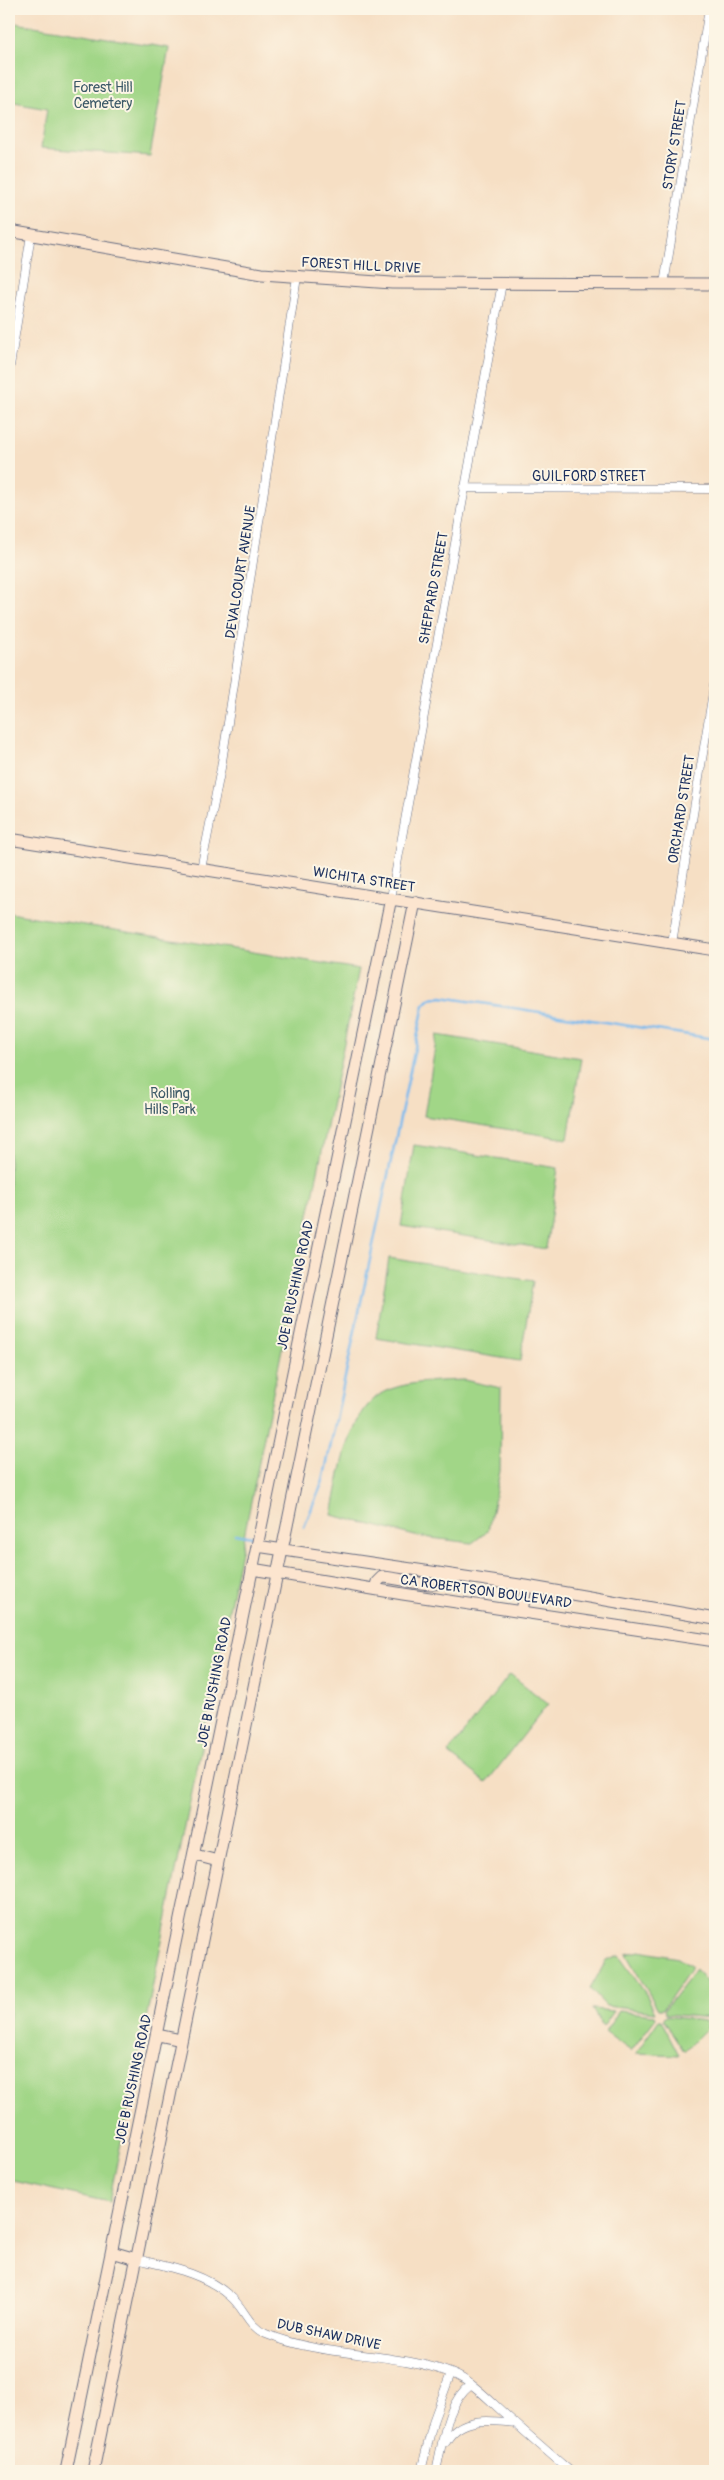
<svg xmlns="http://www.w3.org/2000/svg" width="724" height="2480" viewBox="0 0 724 2480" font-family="Pangolin,sans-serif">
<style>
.green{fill:#a1d687;stroke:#5e8272}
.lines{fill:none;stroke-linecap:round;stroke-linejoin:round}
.stream{stroke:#79baee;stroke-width:2.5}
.street-casing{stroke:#686d82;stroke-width:9}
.secondary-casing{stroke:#686d82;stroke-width:13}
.street{stroke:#fff;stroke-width:8}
.secondary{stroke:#fce5cf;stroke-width:11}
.labels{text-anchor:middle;stroke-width:4;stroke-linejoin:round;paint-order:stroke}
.park-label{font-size:14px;fill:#3c5968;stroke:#fcf5e5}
.street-label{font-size:14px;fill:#1b2f5e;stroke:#fcf5e5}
</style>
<rect width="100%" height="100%" fill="#fcf5e5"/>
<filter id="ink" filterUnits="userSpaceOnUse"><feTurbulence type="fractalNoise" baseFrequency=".02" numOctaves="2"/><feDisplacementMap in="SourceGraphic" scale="10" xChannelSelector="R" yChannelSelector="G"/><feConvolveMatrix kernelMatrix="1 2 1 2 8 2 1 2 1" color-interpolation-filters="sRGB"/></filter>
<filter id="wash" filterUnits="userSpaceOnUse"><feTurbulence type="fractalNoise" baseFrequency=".0096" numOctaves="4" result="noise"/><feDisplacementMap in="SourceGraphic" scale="20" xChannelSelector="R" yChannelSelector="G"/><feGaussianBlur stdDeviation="1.12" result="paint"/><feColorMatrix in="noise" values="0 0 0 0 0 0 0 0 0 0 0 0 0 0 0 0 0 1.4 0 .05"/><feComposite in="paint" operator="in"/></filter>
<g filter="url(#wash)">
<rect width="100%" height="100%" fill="#f6dfc4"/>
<path class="green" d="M9 22 169 48 150 156 41 148 47 109 9 102Z
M9 913 359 969 109 2202 9 2180Z
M437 1035 581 1058 568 1139 424 1116Z
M414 1145 558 1168 546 1249 401 1226Z
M389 1258 533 1281 520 1361 376 1338Z
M464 1380 501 1388 500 1471 488 1531 472 1543 415 1536 332 1515C340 1477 348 1403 391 1389 414 1381 440 1381 464 1380Z
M510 1674 548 1704 486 1783 448 1753Z
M640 1951 678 1958 692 1967 663 2009H658L626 1954Z
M619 1956 646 1994 655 2012 606 2006 590 1989 606 1961Z
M696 1969 713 1991 715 2016 711 2018 666 2014 664 2010Z
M592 2009 614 2011 603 2027Z
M619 2011 655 2015 656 2018 631 2051 605 2032Z
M666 2016 705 2021 708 2027 684 2051 663 2019Z
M659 2020H661L679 2055 636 2053Z"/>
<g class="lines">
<path class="stream" d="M304 1527 323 1481 424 1005 430 999 442 997 715 1039
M235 1534 252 1537"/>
</g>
</g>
<g filter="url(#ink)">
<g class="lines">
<g class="street-casing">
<path id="street" d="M664 284 709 9
M9 372 31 235
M464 488 715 489
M201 869 221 768 297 277
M391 898 502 283
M672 943 715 680
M136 2259C169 2267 204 2273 230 2296 244 2307 248 2327 266 2334 324 2358 392 2351 451 2373 472 2381 488 2399 505 2414 526 2433 548 2452 570 2471
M446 2442C460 2416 490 2420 515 2423
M421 2471 434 2419 451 2373
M436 2471C443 2442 446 2403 471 2384"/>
</g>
<g class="secondary-casing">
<path id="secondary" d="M9 231 262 274 392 283 715 284
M9 839 715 950
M257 1546 526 1586 715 1619
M252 1569 403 1594 715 1641
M375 1589 377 1582 382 1577C406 1578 437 1593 456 1576
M522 1612 526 1586
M195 1855 218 1861
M158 2035 181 2040
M112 2252 136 2259
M66 2471 391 898
M93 2471 415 902"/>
</g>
<use href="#street" class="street"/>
<use href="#secondary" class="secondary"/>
</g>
</g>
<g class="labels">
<g class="park-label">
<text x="103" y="92">Forest Hill<tspan x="103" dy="16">Cemetery</tspan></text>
<text x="170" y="1098">Rolling<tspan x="170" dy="16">Hills Park</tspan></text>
</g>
<g class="street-label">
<text transform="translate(674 145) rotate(-81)" y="5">STORY STREET</text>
<text transform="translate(361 265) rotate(3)" y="5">FOREST HILL DRIVE</text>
<text x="589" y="481">GUILFORD STREET</text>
<text transform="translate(240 572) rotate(-81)" y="5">DEVALCOURT AVENUE</text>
<text transform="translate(433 588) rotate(-80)" y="5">SHEPPARD STREET</text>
<text transform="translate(681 809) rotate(-81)" y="5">ORCHARD STREET</text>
<text transform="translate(364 879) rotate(9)" y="5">WICHITA STREET</text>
<text transform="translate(295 1285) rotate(-78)" y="5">JOE B RUSHING ROAD</text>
<text transform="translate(486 1591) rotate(8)" y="5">CA ROBERTSON BOULEVARD</text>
<text transform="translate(214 1682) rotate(-79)" y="5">JOE B RUSHING ROAD</text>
<text transform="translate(133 2079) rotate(-78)" y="5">JOE B RUSHING ROAD</text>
<text transform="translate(329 2334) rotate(12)" y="5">DUB SHAW DRIVE</text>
</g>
</g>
<rect width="724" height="2480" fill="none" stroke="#fcf5e5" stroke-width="30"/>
</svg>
